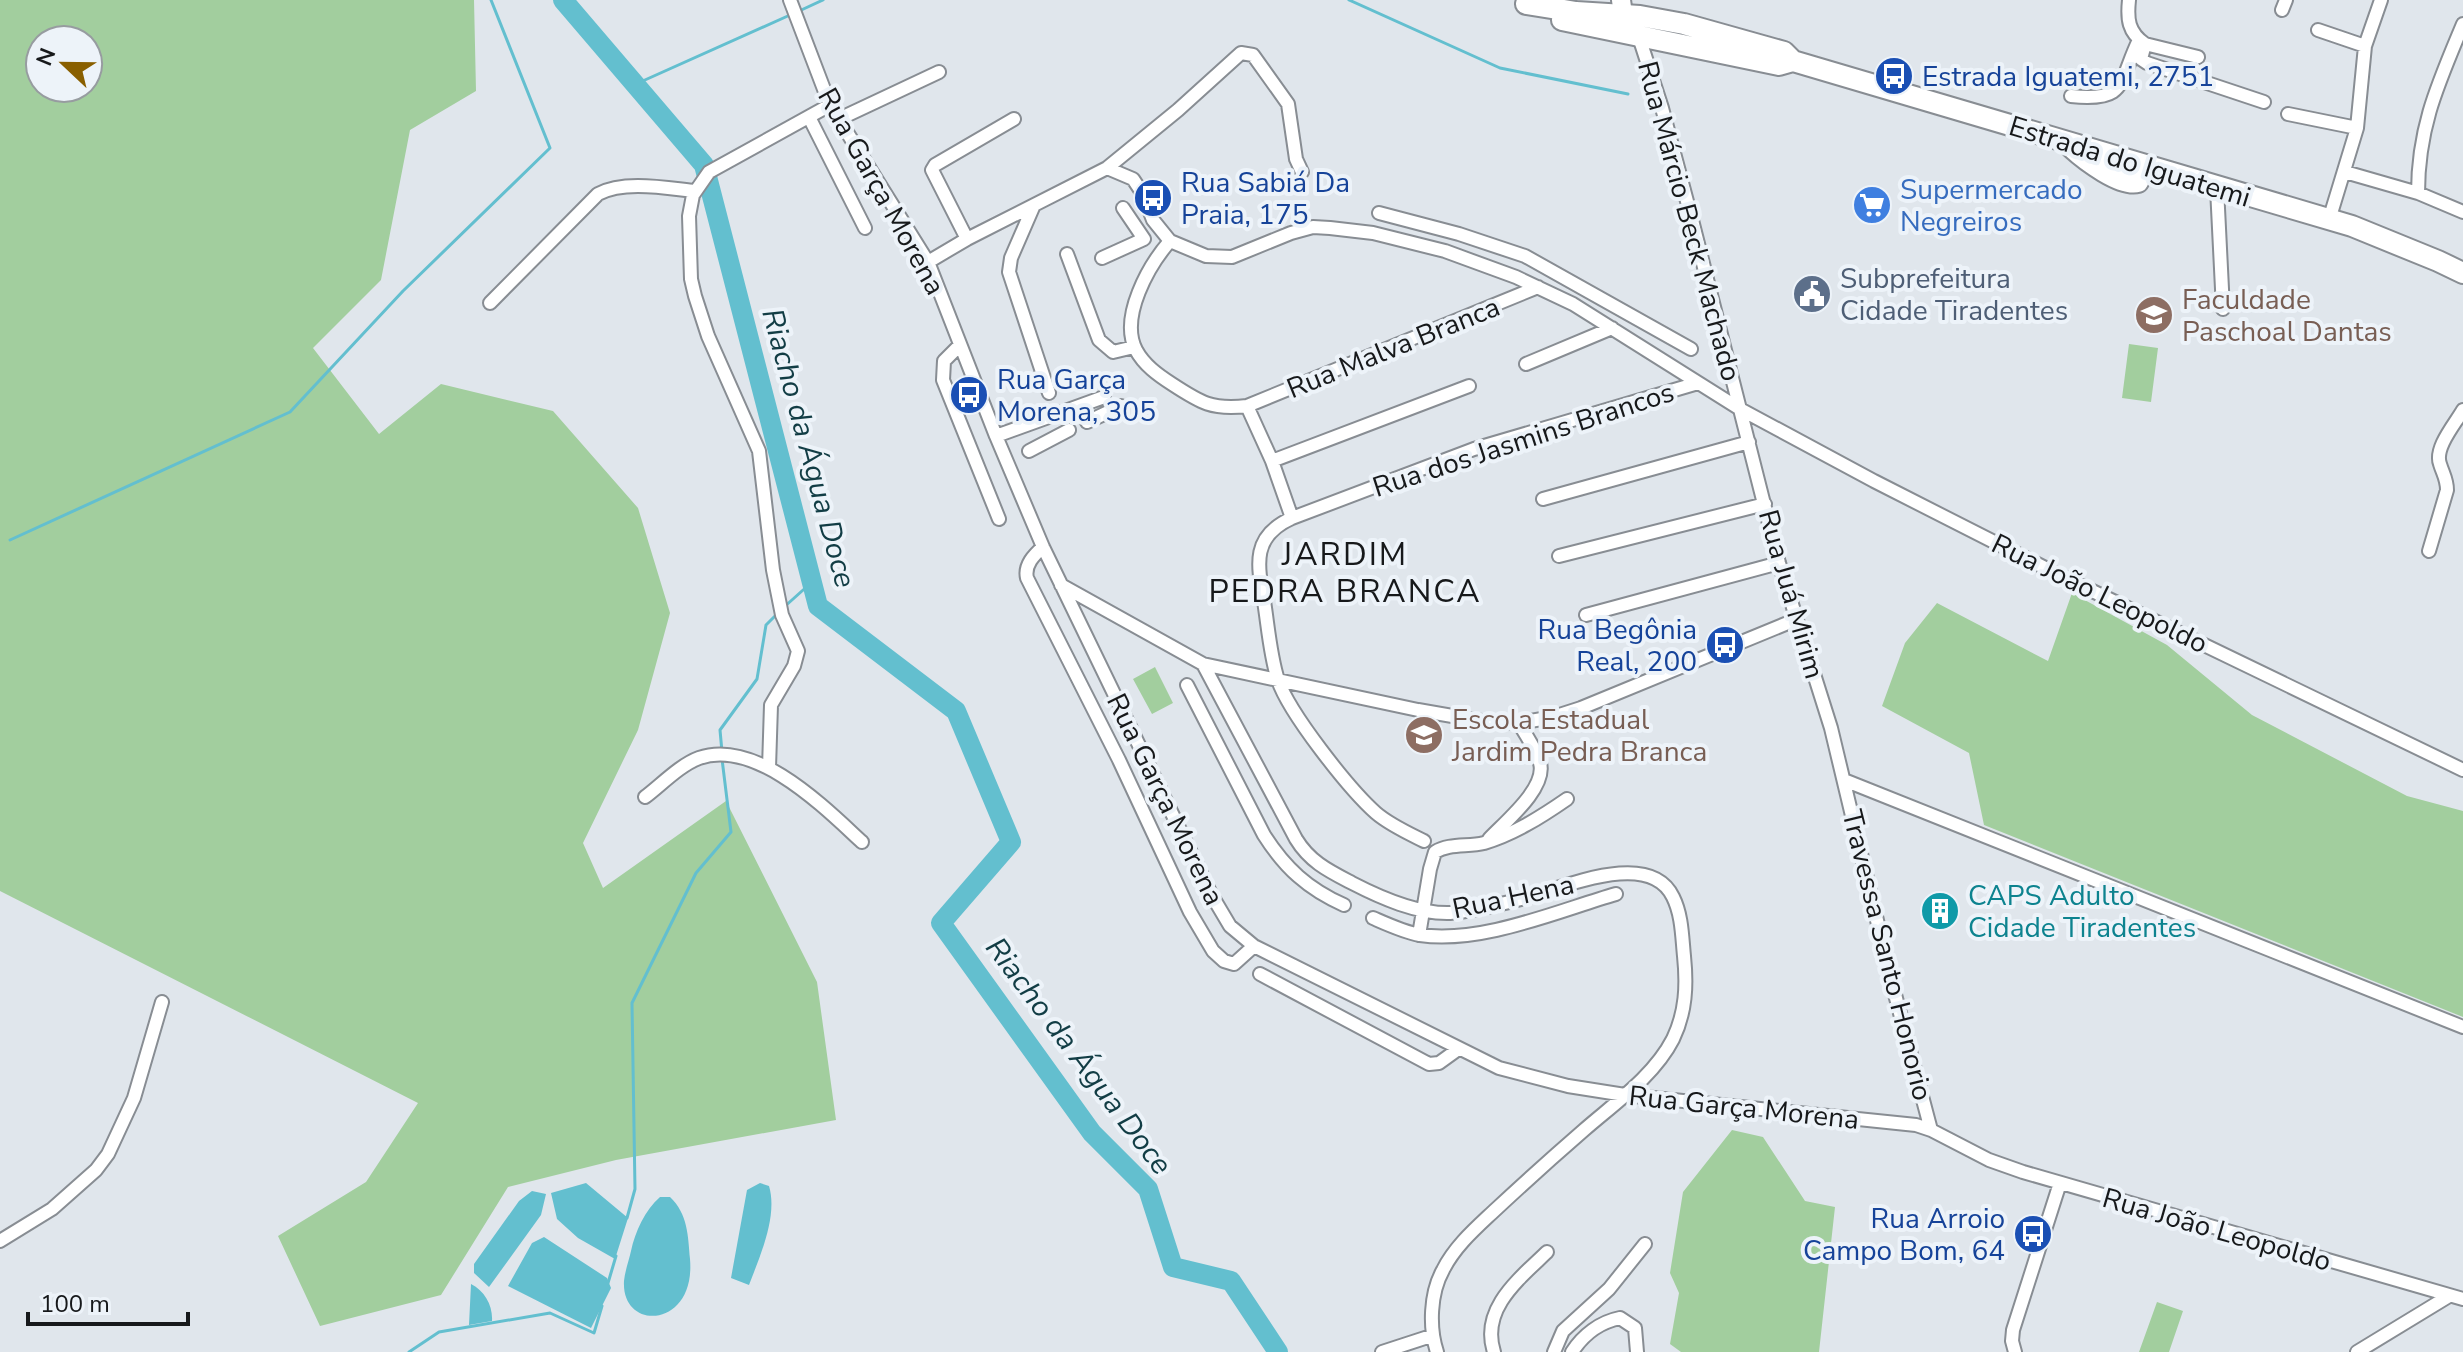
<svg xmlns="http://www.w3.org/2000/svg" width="2463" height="1352" viewBox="0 0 2463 1352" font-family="'Nunito Sans',sans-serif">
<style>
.green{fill:#a2ce9e;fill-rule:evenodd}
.water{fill:#63bfcf}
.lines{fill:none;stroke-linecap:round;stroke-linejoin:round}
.stream{stroke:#63bfcf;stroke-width:3}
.river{stroke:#63bfcf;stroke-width:20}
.street-casing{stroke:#888d93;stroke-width:16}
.secondary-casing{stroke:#888d93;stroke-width:22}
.primary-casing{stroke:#888d93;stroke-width:24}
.street{stroke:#fff;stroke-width:12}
.secondary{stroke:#fff;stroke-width:18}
.primary{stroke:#fff;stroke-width:20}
.labels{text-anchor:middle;stroke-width:8;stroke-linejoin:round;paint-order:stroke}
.transit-label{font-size:28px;fill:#164399;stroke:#edf3f9;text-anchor:start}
.street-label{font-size:28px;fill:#17191b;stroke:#edf3f9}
.shop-label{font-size:28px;fill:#366cbe;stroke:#edf3f9;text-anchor:start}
.service-label{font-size:28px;fill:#4e5e75;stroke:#edf3f9;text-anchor:start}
.education-label{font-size:28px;fill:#785e54;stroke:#edf3f9;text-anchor:start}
.culture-label{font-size:28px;fill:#0d838f;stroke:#edf3f9;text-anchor:start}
.water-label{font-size:30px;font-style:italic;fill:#123d45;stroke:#edf3f9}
.quarter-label{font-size:32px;letter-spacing:2px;fill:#17191b;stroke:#edf3f9}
</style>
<rect width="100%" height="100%" fill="#e0e6ec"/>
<path class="green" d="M0 0H474L476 91 410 130 381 280 313 348 379 434 441 384 553 411 638 508 670 613 638 730 583 843 603 888 726 801 817 982 836 1120 616 1160 508 1187 441 1295 320 1326 278 1236 366 1182 418 1103 0 891ZM40 40H88V88H40Z
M2129 344 2158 348 2151 402 2122 398Z
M2072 593 2167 645 2252 715 2407 796 2463 811V1017L1984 825 1969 753 1882 706 1905 643 1937 603 2048 661Z
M1155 667 1173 703 1152 714 1133 679Z
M1732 1130 1763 1137 1805 1201 1835 1207 1819 1352H1681L1670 1344 1679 1293 1670 1273 1683 1192Z
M2157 1302 2183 1311 2169 1352H2139Z"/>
<path class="water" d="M586 1183 628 1218 615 1259 578 1238 557 1219 551 1193Z
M760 1183 769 1186C778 1216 760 1256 749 1285L731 1278 747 1190Z
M532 1191 546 1194 541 1215 489 1287 474 1273V1264L519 1201Z
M660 1197H670C688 1214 688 1236 690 1259 696 1329 621 1332 624 1281 625 1271 629 1260 631 1251 635 1232 645 1210 660 1197Z
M544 1237 607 1278 611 1288 591 1328 508 1286 532 1243Z
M471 1284C485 1291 493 1306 492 1321L469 1325Z"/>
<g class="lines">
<path class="stream" d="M1349 0 1500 68 1628 94
M797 12 823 0
M636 84 790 15
M10 540 290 412 403 291 550 148 491 0
M783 608 812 582
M722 752 720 730 757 679 766 625 778 613
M627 1218 635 1189 632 1003 696 873 731 832 722 759
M608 1283 616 1256
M409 1352 439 1332 550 1313 594 1333 602 1306"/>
<path class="river" d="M563 0 704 165 818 606 956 711 1011 842 941 923 1092 1133 1148 1189 1173 1267 1231 1281 1278 1352"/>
<g class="street-casing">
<path id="street" d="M790 0 830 105 928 262 996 436 1043 547 1211 894 1230 926 1254 946 1499 1068 1568 1086 1625 1095 1916 1125 1931 1130 1989 1160 2023 1172 2463 1299
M2129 0C2127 19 2128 32 2145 44L2198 57
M2282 10 2286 0
M2318 30 2365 46
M1638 34 1662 108 1692 220 1779 563 1831 728 1892 983 1931 1130
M2145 44 2141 59 2147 63 2264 102
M2071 96C2128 102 2118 83 2139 40
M2288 114 2357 128
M809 117 865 228
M839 119 939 72
M1107 168 1133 179 1143 194 1153 220 1170 241 1206 256 1232 257 1291 233 1313 227 1330 228 1373 233 1445 251 1516 277 1573 304 1740 409 1874 481 2053 572 2463 770
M2345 172 2418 193 2463 212
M2217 188 2223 309
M2418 193C2418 127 2438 84 2463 24
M1034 205 1011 258 1009 272 1049 393
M1379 213 1459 234 1525 256 1691 349
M2329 220 2357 128 2365 46 2381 0
M967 239 932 170 935 165 1014 119
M1170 241C1149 265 1119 317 1136 350 1144 365 1158 375 1172 384 1201 403 1212 410 1247 406L1538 287
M1067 254 1099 340 1113 352 1134 347
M1102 258 1144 239 1123 208
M928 262 967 239 1107 168 1178 110 1241 53 1253 55 1288 104 1296 159 1302 172
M490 303 598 194C624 180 666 188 695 191
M960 345 944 361 943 380 999 519
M1526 364 1612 328
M1247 406 1272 461 1292 518
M1087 422 1121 406
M996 436 1104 397
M1029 451 1069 430
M1272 461 1469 386
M1543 499 1749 442
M1043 547C1034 555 1024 565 1027 578L1119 760 1190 912 1213 951 1224 961 1234 964 1254 946
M2429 551 2447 490C2447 479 2443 474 2440 464 2434 448 2455 424 2463 410
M1559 556 1765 504
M1061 585 1203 664 1418 710 1481 721 1519 723 1553 717 1581 708 1795 620
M1586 615 1779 563
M1203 664 1296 839C1310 862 1329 871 1352 883 1381 898 1417 914 1450 913 1473 911 1498 905 1521 899 1559 890 1649 847 1673 897 1682 915 1682 936 1684 956 1687 985 1686 1012 1673 1039 1654 1076 1615 1103 1584 1130 1554 1156 1524 1183 1494 1211 1476 1228 1455 1246 1443 1270 1430 1293 1429 1328 1437 1352
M1187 685 1264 835C1285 868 1308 889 1344 905
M769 768 771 705 794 666 798 651 782 615 773 570 759 451 708 336 695 296 691 279 689 216 693 195 709 172 830 105
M1844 780 2463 1027
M645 797C661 785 680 765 699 758 756 738 825 808 862 842
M1489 839C1505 822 1547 788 1540 763 1536 749 1526 736 1519 723
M1424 841C1408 833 1390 825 1376 813 1349 789 1289 713 1278 680 1270 655 1268 626 1264 601 1257 563 1252 536 1292 518L1474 449 1698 383
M1373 918C1389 925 1404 932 1420 935 1482 944 1557 911 1616 894
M1419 935 1430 869 1435 852C1449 843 1468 847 1484 843 1514 834 1541 817 1567 799
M1260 974 1429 1064 1439 1063 1457 1050
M0 1241 52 1209 96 1170 108 1154 134 1098 162 1002
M1382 1352 1431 1336
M1494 1352C1480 1309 1519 1279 1547 1252
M1554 1352 1563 1331 1609 1289 1645 1244
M1572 1352C1583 1335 1600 1322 1620 1318L1635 1328 1637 1352
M2015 1352 2012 1341 2013 1330 2060 1183
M2357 1352 2449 1296"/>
</g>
<g class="secondary-casing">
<path id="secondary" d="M1621 0 1625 29"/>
</g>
<g class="primary-casing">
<path id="primary" d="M1526 4 1576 12 1640 16 1684 24 1784 52 1793 61 2352 226 2438 261 2463 273
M1562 20 1779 65 1793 61
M2072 148C2085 160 2121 187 2138 182L2145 167"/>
</g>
<use href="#street" class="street"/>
<use href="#secondary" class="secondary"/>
<use href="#primary" class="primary"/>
</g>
<defs>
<g id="bus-disc" transform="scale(2)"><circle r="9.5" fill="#1a4fb4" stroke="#edf3f9"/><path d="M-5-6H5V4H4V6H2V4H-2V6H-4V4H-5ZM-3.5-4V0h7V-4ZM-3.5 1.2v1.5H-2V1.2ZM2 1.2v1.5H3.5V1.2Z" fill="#fff"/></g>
<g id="supermarket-disc" transform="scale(2)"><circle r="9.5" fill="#3f7fe0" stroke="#edf3f9"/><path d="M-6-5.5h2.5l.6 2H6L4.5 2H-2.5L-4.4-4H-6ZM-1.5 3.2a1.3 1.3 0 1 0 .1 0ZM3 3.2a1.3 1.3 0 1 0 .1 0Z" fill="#fff"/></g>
<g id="civic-disc" transform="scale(2)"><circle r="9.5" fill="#5c6f8a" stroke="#edf3f9"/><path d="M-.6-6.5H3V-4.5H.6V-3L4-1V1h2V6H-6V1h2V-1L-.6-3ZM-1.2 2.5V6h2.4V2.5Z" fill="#fff"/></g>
<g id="university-disc" transform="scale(2)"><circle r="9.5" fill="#8d6e63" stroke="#edf3f9"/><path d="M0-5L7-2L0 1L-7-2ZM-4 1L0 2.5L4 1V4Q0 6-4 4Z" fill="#fff"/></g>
<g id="school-disc" transform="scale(2)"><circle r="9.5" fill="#8d6e63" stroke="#edf3f9"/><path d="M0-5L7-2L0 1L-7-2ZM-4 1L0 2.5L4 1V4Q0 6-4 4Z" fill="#fff"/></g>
<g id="building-disc" transform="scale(2)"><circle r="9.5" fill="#0f9aa8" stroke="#edf3f9"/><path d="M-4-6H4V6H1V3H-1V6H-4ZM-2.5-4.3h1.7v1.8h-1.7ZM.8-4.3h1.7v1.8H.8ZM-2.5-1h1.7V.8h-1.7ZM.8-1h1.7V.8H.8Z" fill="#fff"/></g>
</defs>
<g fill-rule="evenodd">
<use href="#bus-disc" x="1894" y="76"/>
<use href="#bus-disc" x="1153" y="198"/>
<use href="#supermarket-disc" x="1872" y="205"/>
<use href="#civic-disc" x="1812" y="294"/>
<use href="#university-disc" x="2154" y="315"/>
<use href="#bus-disc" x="969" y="395"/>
<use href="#bus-disc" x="1725" y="645"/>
<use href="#school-disc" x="1424" y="735"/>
<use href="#building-disc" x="1940" y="911"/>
<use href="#bus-disc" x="2033" y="1234"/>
</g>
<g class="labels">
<g class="transit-label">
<text x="1922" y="86">Estrada Iguatemi, 2751</text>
<text x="1181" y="192">Rua Sabiá Da<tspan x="1181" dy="32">Praia, 175</tspan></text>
<text x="997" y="389">Rua Garça<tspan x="997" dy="32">Morena, 305</tspan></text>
<text x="1697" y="639" text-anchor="end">Rua Begônia<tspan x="1697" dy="32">Real, 200</tspan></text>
<text x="2005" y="1228" text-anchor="end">Rua Arroio<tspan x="2005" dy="32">Campo Bom, 64</tspan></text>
</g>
<g class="street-label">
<text transform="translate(2130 161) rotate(17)" y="10">Estrada do Iguatemi</text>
<text transform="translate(882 191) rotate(61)" y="10">Rua Garça Morena</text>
<text transform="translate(1690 221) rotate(75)" y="10">Rua Márcio Beck Machado</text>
<text transform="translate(1393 347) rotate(-22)" y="10">Rua Malva Branca</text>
<text transform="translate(1523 439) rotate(-18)" y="10">Rua dos Jasmins Brancos</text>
<text transform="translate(2100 593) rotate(26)" y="10">Rua João Leopoldo</text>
<text transform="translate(1792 594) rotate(74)" y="10">Rua Juá Mirim</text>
<text transform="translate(1166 799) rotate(64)" y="10">Rua Garça Morena</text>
<text transform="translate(1513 896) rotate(-12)" y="10">Rua Hena</text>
<text transform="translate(1888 955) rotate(76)" y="10">Travessa Santo Honorio</text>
<text transform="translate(1744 1107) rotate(6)" y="10">Rua Garça Morena</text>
<text transform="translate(2217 1229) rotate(16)" y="10">Rua João Leopoldo</text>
</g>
<g class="shop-label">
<text x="1900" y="199">Supermercado<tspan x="1900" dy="32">Negreiros</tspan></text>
</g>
<g class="service-label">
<text x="1840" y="288">Subprefeitura<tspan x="1840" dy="32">Cidade Tiradentes</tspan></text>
</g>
<g class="education-label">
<text x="2182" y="309">Faculdade<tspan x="2182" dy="32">Paschoal Dantas</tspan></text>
<text x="1452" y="729">Escola Estadual<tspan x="1452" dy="32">Jardim Pedra Branca</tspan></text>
</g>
<g class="culture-label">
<text x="1968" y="905">CAPS Adulto<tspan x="1968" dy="32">Cidade Tiradentes</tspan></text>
</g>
<g class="water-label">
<text transform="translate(809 448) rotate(75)" y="10">Riacho da Água Doce</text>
<text transform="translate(1079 1056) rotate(53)" y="10">Riacho da Água Doce</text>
</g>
<g class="quarter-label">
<text x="1345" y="565">JARDIM<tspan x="1345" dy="37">PEDRA BRANCA</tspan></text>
</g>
</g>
<g transform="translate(64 64) rotate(292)"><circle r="38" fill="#edf3f9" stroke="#979ca0" stroke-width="2"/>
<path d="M0-6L14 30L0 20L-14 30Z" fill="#895f00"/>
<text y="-12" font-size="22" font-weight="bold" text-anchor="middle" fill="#17191b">N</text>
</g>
<path d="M28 1312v12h160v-12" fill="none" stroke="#17191b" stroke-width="4"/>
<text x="40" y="1312" font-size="24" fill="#17191b" stroke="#edf3f9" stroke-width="6" paint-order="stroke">100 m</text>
</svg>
